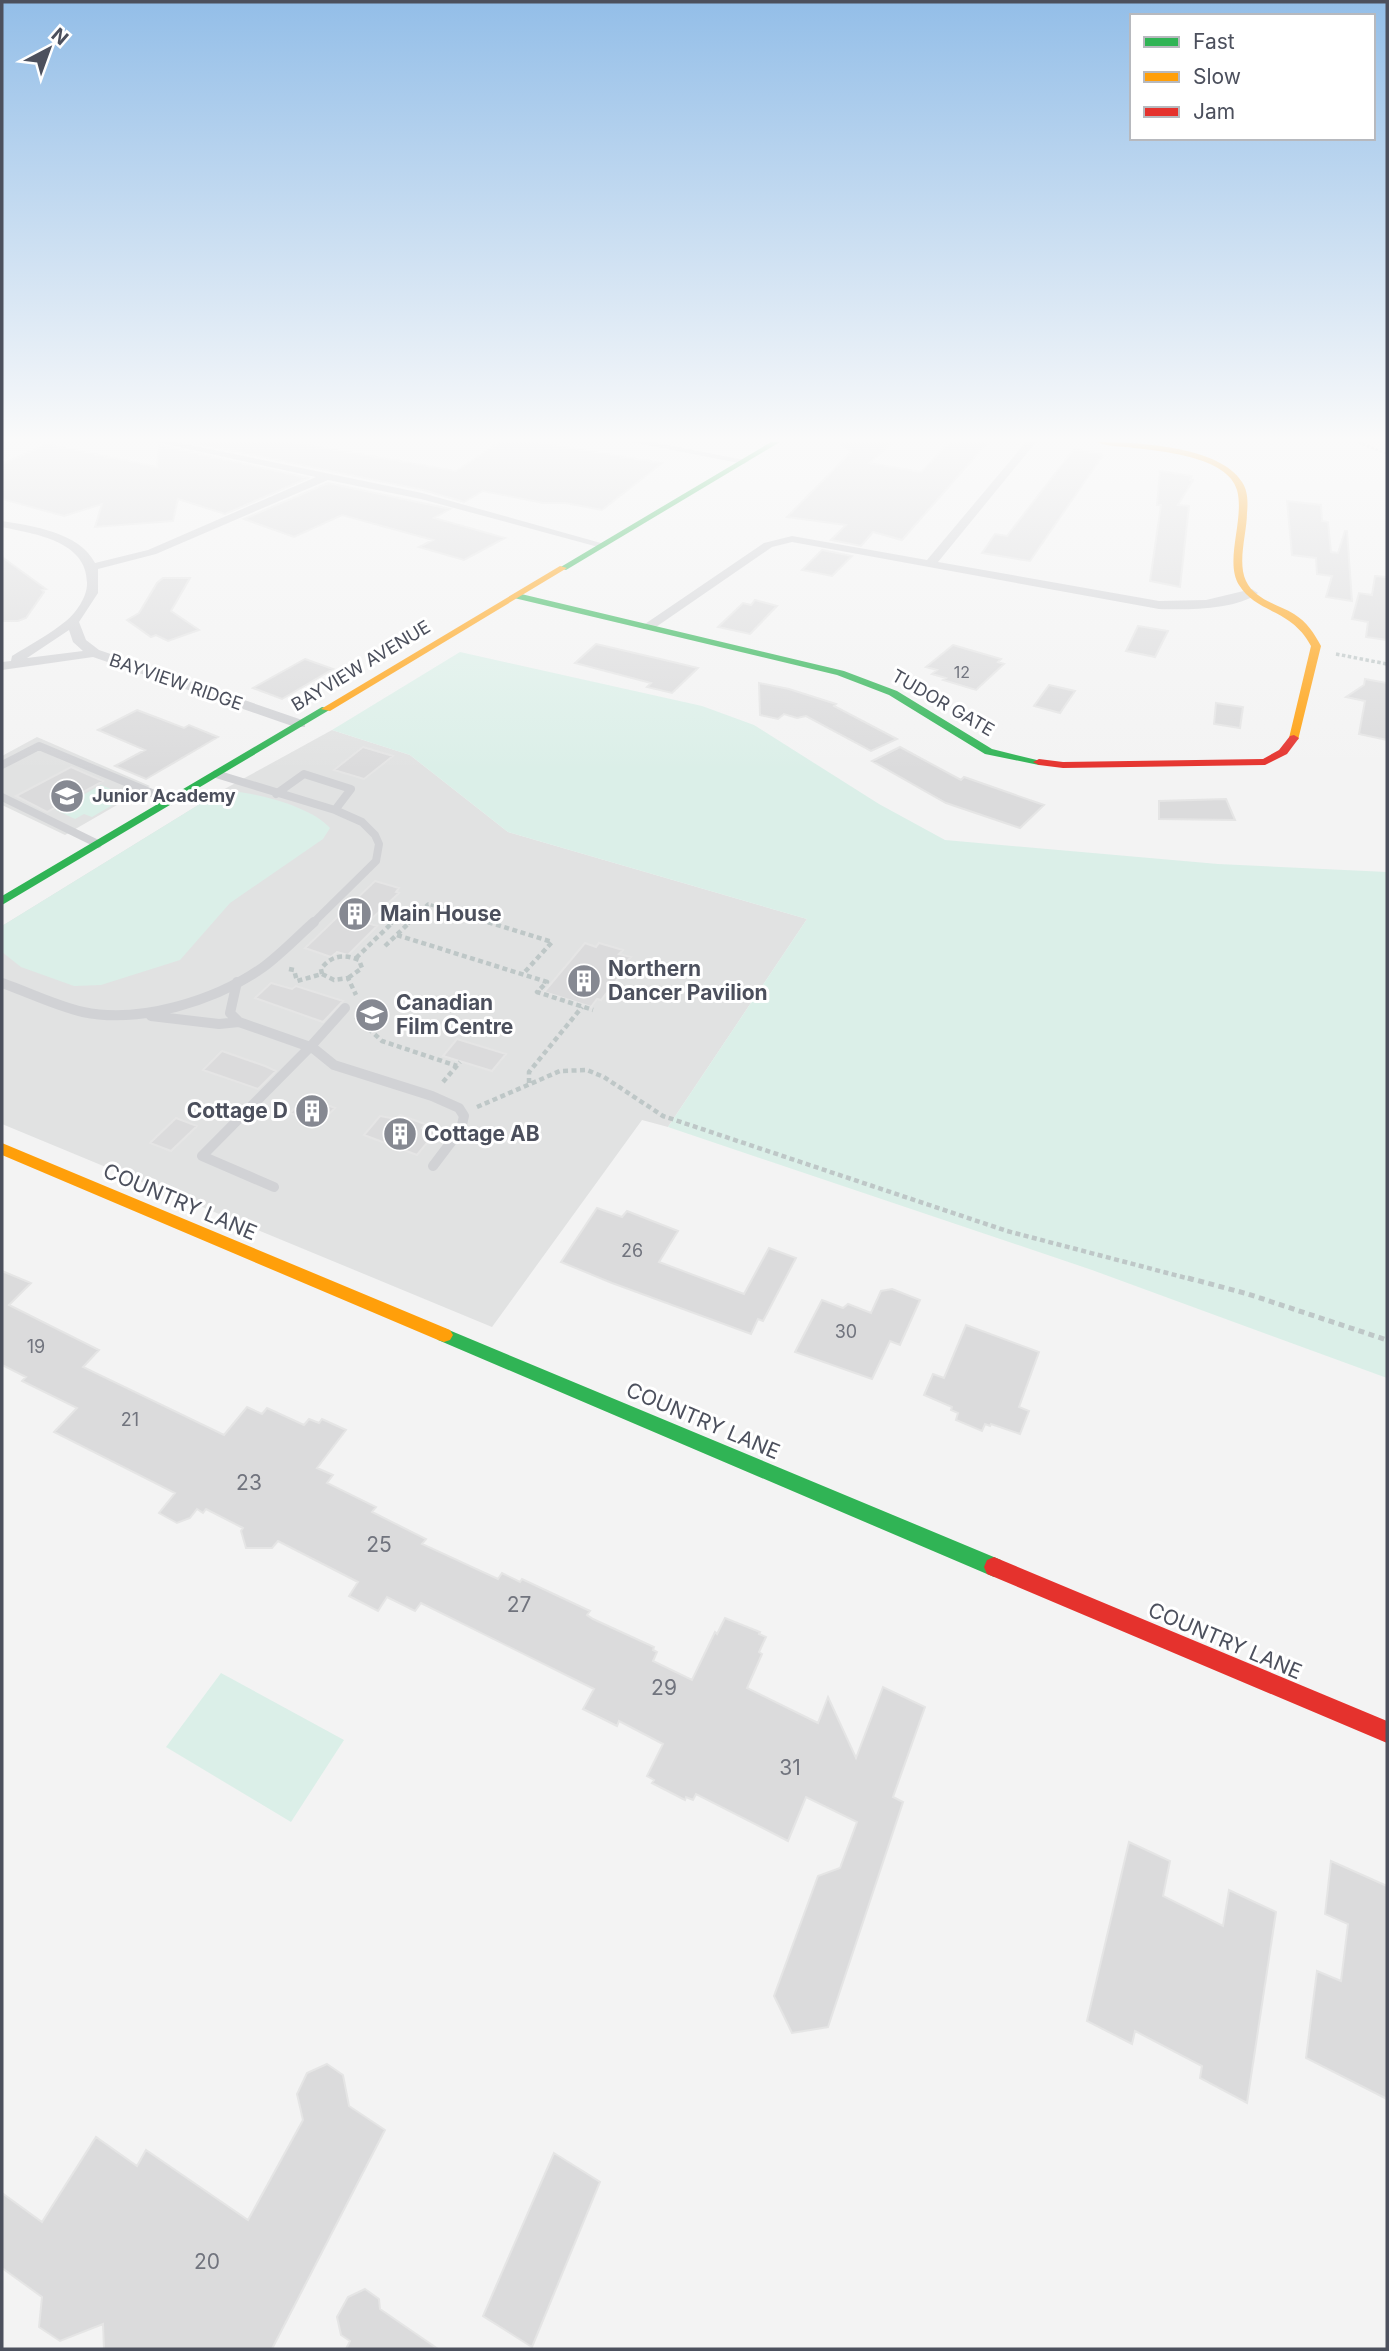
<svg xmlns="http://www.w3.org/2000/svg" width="1389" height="2351" viewBox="0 0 1389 2351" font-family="Inter,sans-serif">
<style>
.education{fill:#e1e2e2}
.green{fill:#dbefe8}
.building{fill:#dbdbdc;stroke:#e5e5e5;stroke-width:2}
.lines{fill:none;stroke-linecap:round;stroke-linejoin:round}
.path-far3{stroke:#bec7c7;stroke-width:2.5;stroke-dasharray:2.5 2;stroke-linecap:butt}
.path-far2{stroke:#bec7c7;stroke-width:3.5;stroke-dasharray:3.5 2.5;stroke-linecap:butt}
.path-far1{stroke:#bec7c7;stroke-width:4.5;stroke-dasharray:5 3.5;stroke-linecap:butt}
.path{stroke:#bec7c7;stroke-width:5;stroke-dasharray:6 4.5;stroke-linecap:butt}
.lane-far1{stroke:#d1d2d5;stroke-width:8}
.lane{stroke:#d1d2d5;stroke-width:10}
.street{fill:#d1d2d5;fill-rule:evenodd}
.fast{fill:#30b455;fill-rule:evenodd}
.slow{fill:#ff9f0a;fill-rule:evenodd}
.jam{fill:#e5322d;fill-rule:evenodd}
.labels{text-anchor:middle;stroke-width:6;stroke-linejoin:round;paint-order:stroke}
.far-number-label{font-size:16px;fill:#71747e}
.far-street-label{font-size:18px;fill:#4c505d;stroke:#fff}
.far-poi-label{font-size:18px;font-weight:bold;fill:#4c505d;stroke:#fff;text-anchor:start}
.number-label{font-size:18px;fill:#71747e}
.poi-label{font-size:21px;font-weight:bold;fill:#4c505d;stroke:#fff;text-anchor:start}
.street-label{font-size:21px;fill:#4c505d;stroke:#fff}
.near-number-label{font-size:21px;fill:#71747e}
</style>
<rect width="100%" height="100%" fill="#f3f3f3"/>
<path class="education" d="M332 730 410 755 508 832 807 919 668 1127 642 1120 492 1327 2 1124V926L221 791Z
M37 737 150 786 65 835 2 805V756Z"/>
<path class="green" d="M460 652 702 706 754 725 879 804 945 840 1218 864 1387 872V1378L1092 1270 668 1127 807 919 508 832 410 755 332 730Z
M101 785 128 796 92 817 84 814 75 819 56 810Z
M221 791C249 790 311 806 330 828L323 839 230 903 180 960 101 985 74 986 21 967 2 952V926Z
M221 1673 344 1740 291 1822 166 1747Z"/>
<path class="building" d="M189 442H291L456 471 500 442H534L662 463 602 510 565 503H543L483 491 464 502 423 490Z
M838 442H892L869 463 921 472 950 442H988L902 540 873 532 861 546 831 540 846 525 787 517 851 452Z
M47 444 157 467 159 445 308 478 225 514 178 499 173 521 95 527 102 504 64 516 2 499V464Z
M1074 449 1103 455 1030 561 982 553 995 534 1007 536Z
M1160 471 1192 476 1190 480H1193L1178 505 1189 506 1180 587 1150 581 1161 505H1157Z
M328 483 450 509 434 518 505 538 464 560 419 547 433 540 342 515 294 537 244 519Z
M1287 501 1321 505 1322 521 1328 522 1331 552 1338 553 1345 531H1347L1352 601 1326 597 1332 576 1317 574 1316 558 1292 555Z
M822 550 852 556 832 576 802 570Z
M2 557 46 589 42 590 44 592 26 618 18 621H2Z
M1375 576 1387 577V640L1366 637 1368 622 1352 619 1359 593 1372 595Z
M163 578H190L171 611 199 630 168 641 156 635 151 637 127 620 139 613 157 583Z
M755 600 777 606 750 634 718 627 743 603 751 605Z
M1138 626 1168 631 1155 657 1126 651Z
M596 644 673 662 698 668 672 693 647 687 651 683 575 663Z
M953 645 1001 659 998 662 1004 664 976 690 943 680 946 678 932 674 937 670 926 667Z
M305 659 333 669 282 699 253 688Z
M1365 679 1387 683V740L1359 734 1365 701 1346 697 1364 685Z
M759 683 789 689 836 704 834 706 897 739 871 751 806 716 797 718 784 714 778 719 760 715Z
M1049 685 1075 691 1060 713 1034 706Z
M1216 703 1243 707 1240 728 1214 724Z
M137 710 184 728 189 725 218 737 146 779 115 766 145 750 98 730Z
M363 747 393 756 364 779 334 770Z
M900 747 961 780 964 777 1044 805 1020 828 946 803 872 761Z
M71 767 103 781 47 812 16 796Z
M1226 799 1235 820 1159 819V801Z
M375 881 399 888 396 892 399 893 367 923 377 926 348 955 337 952 331 957 305 948Z
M585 943 596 947 599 943 623 950 619 954 631 957 626 962 630 963 601 1000 597 999 591 1007 544 992Z
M271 983 292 989 296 986 343 1001 323 1022 255 998Z
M457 1039 506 1054 492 1071 443 1056Z
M222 1051 265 1066 276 1071 258 1089 203 1070Z
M305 1097 335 1108 319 1124 290 1113Z
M400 1115 425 1124 422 1128 436 1132 417 1155 364 1135 380 1116 396 1119Z
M176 1118 197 1126 171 1151 150 1143Z
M597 1208 622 1217 627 1211 678 1231 659 1262 744 1294 769 1248 796 1258 763 1321 758 1319 751 1334 612 1283 561 1262Z
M2 1271 31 1283 9 1305 99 1350 83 1367 224 1435 247 1407 262 1414 267 1408 304 1425 309 1419 319 1423 322 1419 346 1430 317 1468 333 1475 327 1483 376 1507 372 1512 426 1539 422 1544 498 1579 502 1573 520 1582 522 1579 590 1611 587 1615 593 1619 654 1647 653 1650 657 1652 653 1661 692 1680 715 1632 717 1634 725 1618 760 1632 759 1634 766 1637 759 1652 762 1654 747 1688 818 1723 828 1697 856 1758 883 1687 925 1707 893 1797 903 1802 828 2027 792 2033 774 1996 818 1876 840 1868 857 1822 806 1797 788 1841 696 1794 693 1800 686 1797 685 1800 652 1783 654 1780 647 1776 663 1744 619 1721 617 1726 583 1709 594 1689 421 1603 415 1611 387 1597 378 1611 349 1596 358 1582 278 1541 272 1548H246L241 1531 243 1528 206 1509 203 1513 197 1509 190 1518 177 1523 159 1513 175 1493 54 1432 77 1408 22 1381 26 1377 2 1365Z
M892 1289 920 1300 900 1345 890 1341 872 1379 795 1352 822 1300 843 1308 848 1304 871 1313 881 1291Z
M966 1325 1039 1352 1019 1407 1029 1411 1020 1434 991 1424 990 1426 985 1424 982 1431 956 1420 958 1413 951 1410 952 1407 924 1395 933 1374 944 1378Z
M1129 1842 1170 1861 1163 1896 1223 1926 1229 1890 1276 1912 1247 2103 1200 2078 1202 2066 1135 2031 1132 2044 1087 2021Z
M1331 1861 1387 1886V2099L1306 2058 1317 1971 1341 1981 1348 1924 1325 1914Z
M327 2064 343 2075 349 2106 385 2130 272 2349H104L103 2324 60 2341 39 2327 42 2297 2 2268V2193L42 2222 96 2137 137 2166 146 2150 248 2220 303 2120 297 2094 307 2073Z
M554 2153 600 2182 532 2347 483 2316Z
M365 2289 379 2299 380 2309 438 2349H346L350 2341 341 2335 337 2317 348 2297Z"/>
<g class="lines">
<path class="path-far3" d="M1359 442 1387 454"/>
<path class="path-far2" d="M1336 654 1387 664
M413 919 428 904 493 924
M391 924 400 915 413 919 408 924"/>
<path class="path-far1" d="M488 922 552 942 523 974
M397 935 547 982 537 992 593 1010
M385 946 410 922
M356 958 393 922
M289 969 294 970 297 981 322 974 334 980 348 978 356 995
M322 974 321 969C331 955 344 954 359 960L362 968 348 978
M356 1017 382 1041 457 1066
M443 1082 460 1062
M529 1083V1072L582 1007
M477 1107 560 1071 587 1070 604 1077 663 1116 1007 1231 1194 1280"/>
<path class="path" d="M1188 1278 1248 1294 1387 1340"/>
<path class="lane-far1" d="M2 765 39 746 171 801
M216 774 335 810 362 822 375 835 379 844 376 861 312 924
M276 794 304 774 351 789 335 810
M2 797 98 844"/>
<path class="lane" d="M237 982 230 1013 239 1022 313 1048 334 1065 432 1096 459 1108 464 1116 461 1129 433 1166
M2 983C28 992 56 1006 83 1012 139 1024 215 1001 262 968 280 955 297 937 314 922
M151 1016 219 1024 239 1022
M274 1187 202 1156 311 1046 345 1008"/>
<path class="street" d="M156 442H176L422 493 608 545 602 548 421 499 328 480 156 554 98 569V593L79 622 86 640 99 650 305 721V727H295L93 657 2 670V662L11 661 12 656C30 645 50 634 66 621 76 613 87 597 87 584 88 541 35 534 2 527V521C32 526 79 532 95 563L148 550 316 477ZM69 630 73 642 83 651 27 658Z
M631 442H653L749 461 744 464Z
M1026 442H1036L938 562 1159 601 1206 600 1252 589 1258 593C1237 610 1186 610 1159 609L792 542 772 547 653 629H643L642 626 764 543 792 536 927 560Z"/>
<path class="fast" d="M771 442H780L566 570 559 568Z
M517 593 844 671 897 691 992 749 1045 762 1039 765 985 754 889 695 837 675 514 598V594Z
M322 707 331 709 2 905V896Z
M444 1328 1001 1560 1004 1567 1001 1574 994 1577 987 1574 438 1340 435 1335 438 1330Z"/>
<path class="slow" d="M1097 442C1135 442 1220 446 1242 482 1248 491 1248 502 1247 513 1247 533 1237 562 1246 581 1255 600 1278 604 1294 614 1307 622 1314 633 1321 646L1298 740 1289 738 1311 646C1291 608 1257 614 1239 585 1224 561 1245 519 1237 490 1228 457 1162 451 1134 448 1122 446 1107 447 1097 442Z
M560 566 567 568 330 711 321 709Z
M2 1143 450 1330 453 1335 450 1340 444 1342 438 1340 2 1155Z"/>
<path class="jam" d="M1294 735 1299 738 1287 754 1265 765 1063 768 1039 765 1033 762 1039 759 1063 762 1263 759 1279 750 1290 736Z
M994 1557 1387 1721V1743L987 1574 984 1567 987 1560Z"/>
</g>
<linearGradient id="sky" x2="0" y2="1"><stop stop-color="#93bee8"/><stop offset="0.57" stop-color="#fafafa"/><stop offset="1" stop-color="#fafafa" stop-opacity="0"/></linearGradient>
<rect width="1389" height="771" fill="url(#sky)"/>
<defs>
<g id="school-disc" transform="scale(1.75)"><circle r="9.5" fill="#868992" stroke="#fff"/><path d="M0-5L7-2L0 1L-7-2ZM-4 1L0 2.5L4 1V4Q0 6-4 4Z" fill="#fff"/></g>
<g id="building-disc" transform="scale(1.75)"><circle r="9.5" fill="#868992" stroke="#fff"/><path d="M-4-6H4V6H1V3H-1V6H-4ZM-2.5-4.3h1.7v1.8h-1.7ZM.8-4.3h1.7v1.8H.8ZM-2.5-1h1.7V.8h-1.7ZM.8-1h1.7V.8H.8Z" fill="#fff"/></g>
<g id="university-disc" transform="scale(1.75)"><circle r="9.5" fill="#868992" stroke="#fff"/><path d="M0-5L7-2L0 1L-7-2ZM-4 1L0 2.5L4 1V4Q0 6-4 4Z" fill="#fff"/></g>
</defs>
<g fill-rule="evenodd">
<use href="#school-disc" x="67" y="796"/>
<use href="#building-disc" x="355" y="914"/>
<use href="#building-disc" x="584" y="981"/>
<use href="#university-disc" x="372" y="1015"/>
<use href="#building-disc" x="312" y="1111"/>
<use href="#building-disc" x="400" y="1134"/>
</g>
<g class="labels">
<g class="far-number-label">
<text x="962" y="678">12</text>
</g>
<g class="far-street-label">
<text transform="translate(361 666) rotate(-31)" y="6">BAYVIEW AVENUE</text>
<text transform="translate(176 682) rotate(19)" y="6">BAYVIEW RIDGE</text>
<text transform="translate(943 703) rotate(30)" y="6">TUDOR GATE</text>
</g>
<g class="far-poi-label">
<text x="92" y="802">Junior Academy</text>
</g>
<g class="number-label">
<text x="632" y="1257">26</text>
<text x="846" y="1338">30</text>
<text x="36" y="1353">19</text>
<text x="130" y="1426">21</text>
</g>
<g class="poi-label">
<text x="380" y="921">Main House</text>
<text x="608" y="976">Northern<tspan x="608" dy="24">Dancer Pavilion</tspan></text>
<text x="396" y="1010">Canadian<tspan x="396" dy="24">Film Centre</tspan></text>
<text x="288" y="1118" text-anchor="end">Cottage D</text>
<text x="424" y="1141">Cottage AB</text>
</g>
<g class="street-label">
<text transform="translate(180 1202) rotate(23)" y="7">COUNTRY LANE</text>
<text transform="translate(703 1421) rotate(23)" y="7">COUNTRY LANE</text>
<text transform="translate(1225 1641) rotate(23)" y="7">COUNTRY LANE</text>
</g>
<g class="near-number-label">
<text x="249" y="1490">23</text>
<text x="379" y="1552">25</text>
<text x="519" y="1612">27</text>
<text x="664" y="1695">29</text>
<text x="790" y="1775">31</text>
<text x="207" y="2269">20</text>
</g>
</g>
<rect width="1389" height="2351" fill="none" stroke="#4c505d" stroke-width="7"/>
<rect x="1130" y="14" width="245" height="126" fill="#ffffff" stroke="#b7b9be" stroke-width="2"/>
<rect x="1144" y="37" width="35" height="10" fill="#30b455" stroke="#b7b9be" stroke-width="2"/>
<text x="1193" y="49" font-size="21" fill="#4c505d">Fast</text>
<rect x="1144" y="72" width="35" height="10" fill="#ff9f0a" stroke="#b7b9be" stroke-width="2"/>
<text x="1193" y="84" font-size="21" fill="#4c505d">Slow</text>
<rect x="1144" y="107" width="35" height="10" fill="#e5322d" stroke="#b7b9be" stroke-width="2"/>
<text x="1193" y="119" font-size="21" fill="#4c505d">Jam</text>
<g transform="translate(49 49) rotate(41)" stroke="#ffffff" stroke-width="5" paint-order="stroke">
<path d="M0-5L12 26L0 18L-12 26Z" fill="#4c505d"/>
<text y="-10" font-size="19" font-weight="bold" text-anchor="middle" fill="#4c505d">N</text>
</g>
</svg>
